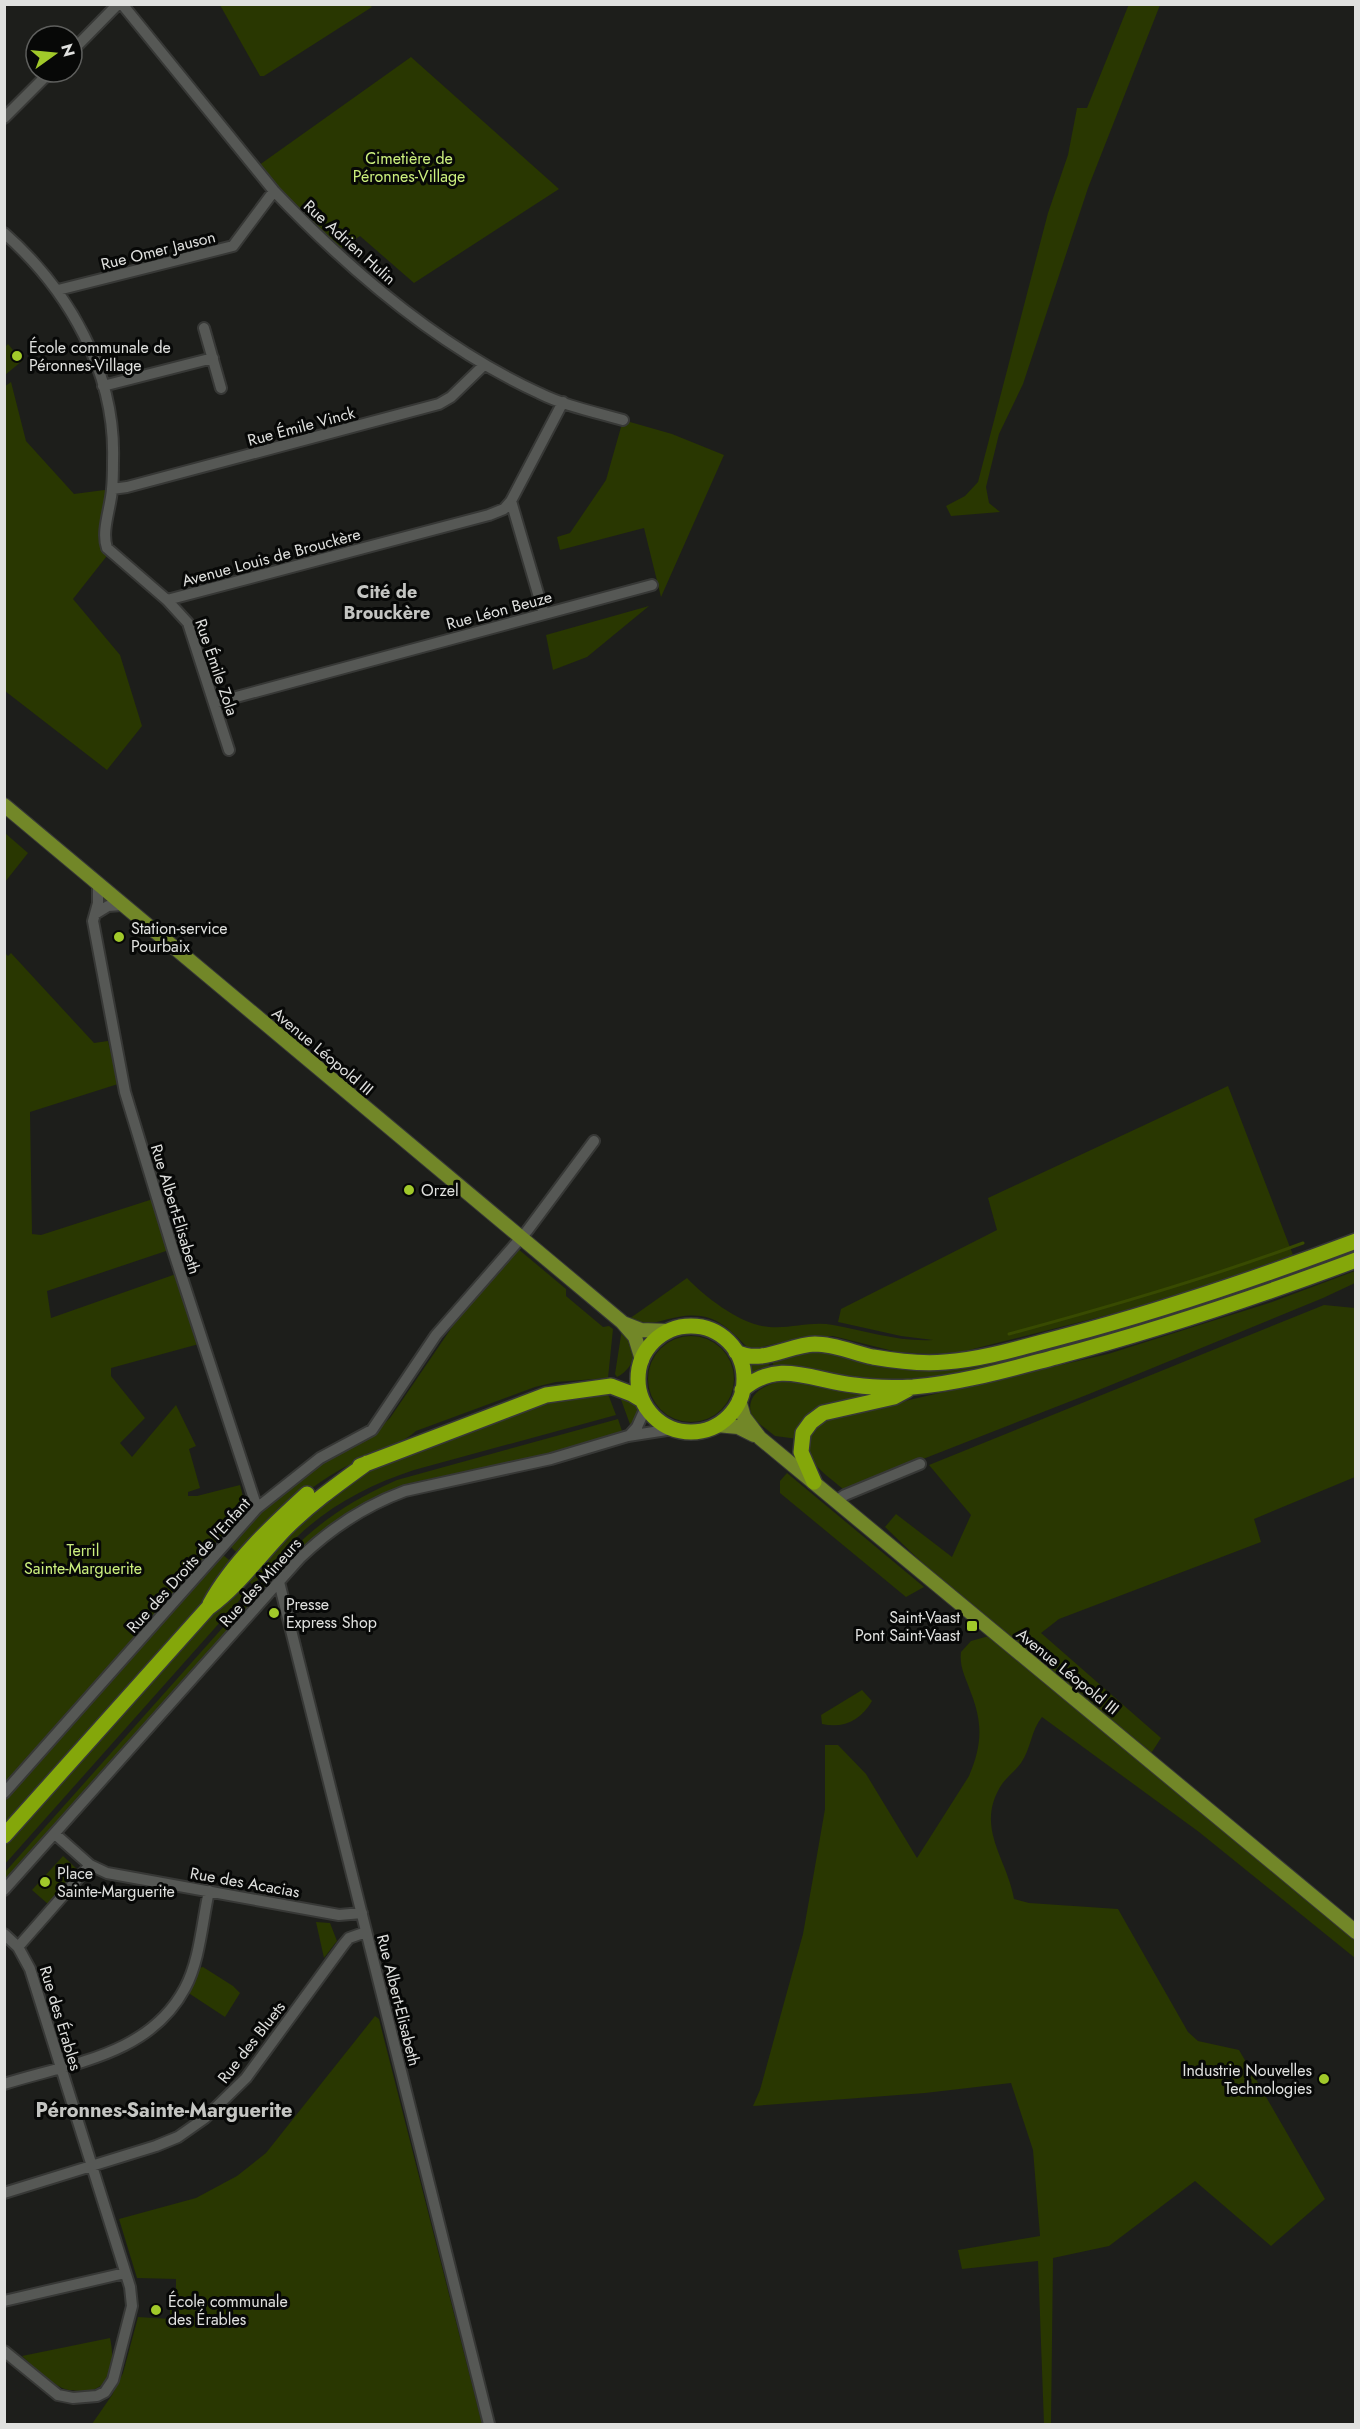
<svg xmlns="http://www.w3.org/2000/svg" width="1360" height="2429" viewBox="0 0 1360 2429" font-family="Jost,sans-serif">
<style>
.green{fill:#293701}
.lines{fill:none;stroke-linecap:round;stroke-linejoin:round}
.stream{stroke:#384a01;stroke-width:3}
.minor-casing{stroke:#373836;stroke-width:14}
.major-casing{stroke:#373836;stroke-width:16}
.highway-casing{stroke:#373836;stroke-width:18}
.minor{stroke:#565855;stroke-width:10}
.major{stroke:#728728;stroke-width:14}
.highway{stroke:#84a70a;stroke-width:15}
.poi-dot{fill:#a1c92a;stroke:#070807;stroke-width:2}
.labels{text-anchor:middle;stroke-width:6;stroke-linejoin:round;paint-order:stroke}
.park-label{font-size:16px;fill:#ccf07e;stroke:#070807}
.street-label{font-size:16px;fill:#e0e1df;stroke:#070807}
.poi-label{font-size:16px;fill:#e0e1df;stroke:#070807;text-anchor:start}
.neighbourhood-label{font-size:18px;font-weight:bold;fill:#c4c5c2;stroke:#070807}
.quarter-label{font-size:20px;font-weight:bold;fill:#c4c5c2;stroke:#070807}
</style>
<rect width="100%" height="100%" fill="#1d1e1b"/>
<path class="green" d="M369 4 372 7 264 76H260L220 5Z
M1129 4 1160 5 1088 188 1023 384 999 434 986 487 989 503 1000 512 951 516 946 506 965 496 978 482 1048 213 1068 155 1077 108H1087Z
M411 57 559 189 414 283 360 236 336 252 255 168Z
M8 344 22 361 5 375V347Z
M11 382 26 441 74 494 112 489 105 538 110 552 73 599 120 655 142 726 107 770 5 691 4 387Z
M623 420 672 434 724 455 661 597 644 528 560 550 557 537 570 533 606 480Z
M649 606 587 657 553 670 546 635Z
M5 833 28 853 5 882Z
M5 953 8 956 11 953 94 1043 108 1041 118 1084 30 1112 32 1234 41 1235 153 1199 169 1250 47 1291 51 1318 176 1274 199 1344 111 1368V1376L145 1418 120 1443 132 1457 176 1405 196 1446 189 1449 200 1488 188 1492V1496H197L240 1485C250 1515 233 1524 214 1544L218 1548 5 1787Z
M1228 1086 1293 1255 1197 1289 1124 1311 961 1352 930 1354 897 1352 833 1336H810L757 1348 747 1347C725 1325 712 1311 678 1317 655 1321 654 1327 629 1319L687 1278C705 1297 741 1325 769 1327 791 1329 811 1321 833 1325 867 1331 898 1342 933 1340L901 1336 838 1322 841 1309 997 1230 988 1198Z
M517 1248 566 1289V1296L603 1327 609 1326 613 1329 608 1378 556 1382 535 1387 416 1431C394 1450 363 1456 338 1471 300 1493 270 1524 239 1555L231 1547C251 1525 270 1501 293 1483 325 1459 362 1445 390 1418L467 1305Z
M1355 1271V1283L1323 1298 1089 1394 844 1490C831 1478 801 1460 807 1439 810 1430 820 1424 827 1419L1108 1354 1269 1303Z
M1324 1305 1355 1308V1477L1254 1519 1261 1542 1059 1619 1041 1633 1161 1738 1148 1758 1355 1932V1958L1199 1832 1042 1717C1031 1730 1031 1749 1021 1763 1015 1771 1007 1777 1002 1784 974 1827 1007 1858 1014 1899L1029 1903 1118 1909 1188 2032 1198 2041 1239 2050 1325 2199 1271 2246 1195 2181 1109 2246 1053 2258 1051 2424H1044L1038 2261 962 2269 958 2250 1040 2236 1033 2150 1011 2083 925 2093 753 2106 760 2090 803 1934 813 1878 825 1809V1745H838L866 1774 917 1858 969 1776C982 1745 983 1724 971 1693 966 1678 959 1667 961 1652L971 1641 996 1634 885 1527 896 1514 952 1557 971 1515 929 1465Z
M622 1329C624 1333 630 1337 632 1340 639 1354 630 1371 617 1377L615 1374Z
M648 1379a43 43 0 1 1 86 0a43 43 0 1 1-86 0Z
M806 1351H820L873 1363 1035 1351 1037 1356 930 1379 871 1382 774 1368 772 1361Z
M749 1362H768L771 1369 751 1374Z
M786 1379 894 1394 842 1406 798 1439 775 1436 752 1418C745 1397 759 1387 778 1382V1380Z
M608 1394 616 1415 414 1470C371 1484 330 1505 297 1537 282 1551 268 1569 253 1585L246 1579 297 1523 360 1474 386 1461 524 1408 568 1397Z
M619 1394C636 1403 644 1407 631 1427Z
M618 1419 622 1431 555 1452 406 1484C340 1508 308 1543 262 1593L257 1588C303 1535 332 1509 397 1480Z
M787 1473 924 1587 906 1597 780 1493V1481Z
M223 1555 234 1564 191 1619 5 1828V1801Z
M239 1586 246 1593 5 1864V1846L218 1607Z
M250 1597 256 1602 5 1882V1872Z
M862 1690 872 1701C861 1720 844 1729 822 1724L821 1715Z
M63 1856 78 1870 48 1904 32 1890Z
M316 1922 330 1923 337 1941 324 1958Z
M203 1967 233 1986 240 1993 225 2017 187 1992 198 1968Z
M375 2016 379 2019 482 2424H92L112 2395 123 2373 138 2317 170 2319V2307H176V2279L137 2278 119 2219 196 2198 237 2176 266 2153Z
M110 2338C115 2361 113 2389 85 2391 77 2391 69 2391 62 2388 47 2381 34 2367 22 2356Z"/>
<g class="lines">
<path class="stream" d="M1009 1334C1109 1307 1206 1279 1303 1243"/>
<g class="minor-casing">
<path id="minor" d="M122 4 274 191C350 271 439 347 539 393 565 406 595 412 623 420
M72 51 118 4
M4 118 50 72
M4 233C69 290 116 373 113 461 113 470 113 480 112 489 111 507 101 531 107 548L167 600 188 623 229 750
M58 290 233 246 274 191
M204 328 221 388
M103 386 213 358
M112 489 127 487 439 404 451 397 484 365
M511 501 544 614
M167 600 489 515 504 509 511 501 563 402
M214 703 652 585
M98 884V903L93 921 125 1092 172 1247 257 1508
M95 914 108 906 122 905
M629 1436 637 1427 646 1407
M836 1501 845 1495 920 1464
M279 1582 489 2424
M4 1793 257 1508 320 1458 372 1430 436 1335 527 1231 594 1141
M90 1865 107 1873 339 1915 362 1913
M4 1890 300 1558C331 1528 364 1506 405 1491L551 1459 628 1436 673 1429
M4 1934 18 1947 90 1865 55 1834
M4 2084C70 2063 149 2056 185 1988 200 1960 202 1922 209 1891
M4 2193 156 2146 178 2137 205 2118 246 2078 344 1944 349 1938 366 1932
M4 2301 125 2273
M4 2351 58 2395 73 2398 97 2396 105 2392 113 2380 132 2306 130 2287 30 1969 18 1947"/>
</g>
<g class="major-casing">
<path id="major" d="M4 805 622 1322 635 1337 642 1360
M623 1323 641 1330 668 1331
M739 1400 744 1417 760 1438 1356 1932
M717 1425 738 1427 754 1435"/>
</g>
<g class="highway-casing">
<path id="highway" d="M638 1379a53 53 0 1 1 106 0a53 53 0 1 1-106 0Z
M736 1352C763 1365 787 1345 815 1344 835 1344 854 1353 873 1357 896 1361 922 1364 945 1362 986 1359 1026 1346 1065 1336 1164 1310 1260 1277 1356 1241
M742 1390C778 1358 813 1381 854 1385 874 1388 894 1388 913 1387 962 1383 1010 1369 1056 1357 1158 1330 1257 1297 1356 1260
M360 1466 546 1395 611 1386 632 1394 642 1400
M814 1482 801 1452 803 1433 811 1422 823 1413 894 1397 907 1390
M210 1604C232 1563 273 1525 307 1494
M4 1836 208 1608C239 1585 259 1556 285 1529 310 1504 338 1484 367 1463"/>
</g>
<use href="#minor" class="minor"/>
<use href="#major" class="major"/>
<use href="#highway" class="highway"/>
</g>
<g class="poi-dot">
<circle cx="17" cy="356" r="6"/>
<circle cx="119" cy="937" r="6"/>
<circle cx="409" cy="1190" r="6"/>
<circle cx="274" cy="1613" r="6"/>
<rect x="966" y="1620" width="12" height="12" rx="3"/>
<circle cx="45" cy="1882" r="6"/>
<circle cx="1324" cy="2079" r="6"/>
<circle cx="156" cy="2310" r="6"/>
</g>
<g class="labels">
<g class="park-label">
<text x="409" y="164">Cimetière de<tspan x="409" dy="18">Péronnes-Village</tspan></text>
<text x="83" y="1556">Terril<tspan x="83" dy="18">Sainte-Marguerite</tspan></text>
</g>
<g class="street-label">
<text transform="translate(350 242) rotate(42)" y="6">Rue Adrien Hulin</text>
<text transform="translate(158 250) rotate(-14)" y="6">Rue Omer Jauson</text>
<text transform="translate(301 426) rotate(-15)" y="6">Rue Émile Vinck</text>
<text transform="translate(271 557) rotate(-15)" y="6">Avenue Louis de Brouckère</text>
<text transform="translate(499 610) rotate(-15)" y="6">Rue Léon Beuze</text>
<text transform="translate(217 667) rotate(71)" y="6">Rue Émile Zola</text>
<text transform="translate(323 1051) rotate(40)" y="6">Avenue Léopold III</text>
<text transform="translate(176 1209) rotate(73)" y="6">Rue Albert-Elisabeth</text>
<text transform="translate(188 1565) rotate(-48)" y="6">Rue des Droits de l'Enfant</text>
<text transform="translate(260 1582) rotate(-48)" y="6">Rue des Mineurs</text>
<text transform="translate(1068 1671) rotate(39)" y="6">Avenue Léopold III</text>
<text transform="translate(245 1882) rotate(10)" y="6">Rue des Acacias</text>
<text transform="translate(399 2000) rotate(76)" y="6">Rue Albert-Elisabeth</text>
<text transform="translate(61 2018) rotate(73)" y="6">Rue des Érables</text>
<text transform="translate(251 2042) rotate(-52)" y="6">Rue des Bluets</text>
</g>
<g class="poi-label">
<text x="29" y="353">École communale de<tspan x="29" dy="18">Péronnes-Village</tspan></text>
<text x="131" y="934">Station-service<tspan x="131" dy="18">Pourbaix</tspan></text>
<text x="421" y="1196">Orzel</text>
<text x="286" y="1610">Presse<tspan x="286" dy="18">Express Shop</tspan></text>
<text x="960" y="1623" text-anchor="end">Saint-Vaast<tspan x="960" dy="18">Pont Saint-Vaast</tspan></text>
<text x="57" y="1879">Place<tspan x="57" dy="18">Sainte-Marguerite</tspan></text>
<text x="1312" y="2076" text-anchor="end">Industrie Nouvelles<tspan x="1312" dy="18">Technologies</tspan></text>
<text x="168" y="2307">École communale<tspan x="168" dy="18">des Érables</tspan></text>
</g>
<g class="neighbourhood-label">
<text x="387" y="598">Cité de<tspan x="387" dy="21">Brouckère</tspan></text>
</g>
<g class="quarter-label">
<text x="164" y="2117">Péronnes-Sainte-Marguerite</text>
</g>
</g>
<rect width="1360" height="2429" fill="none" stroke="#e0e1df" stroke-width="12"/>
<g transform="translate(54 54) rotate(75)"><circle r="28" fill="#070807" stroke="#5e5f5d" stroke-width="1.5"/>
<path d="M0-4.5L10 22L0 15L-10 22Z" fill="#a1c92a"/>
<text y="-9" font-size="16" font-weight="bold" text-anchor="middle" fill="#e0e1df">N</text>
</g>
</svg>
